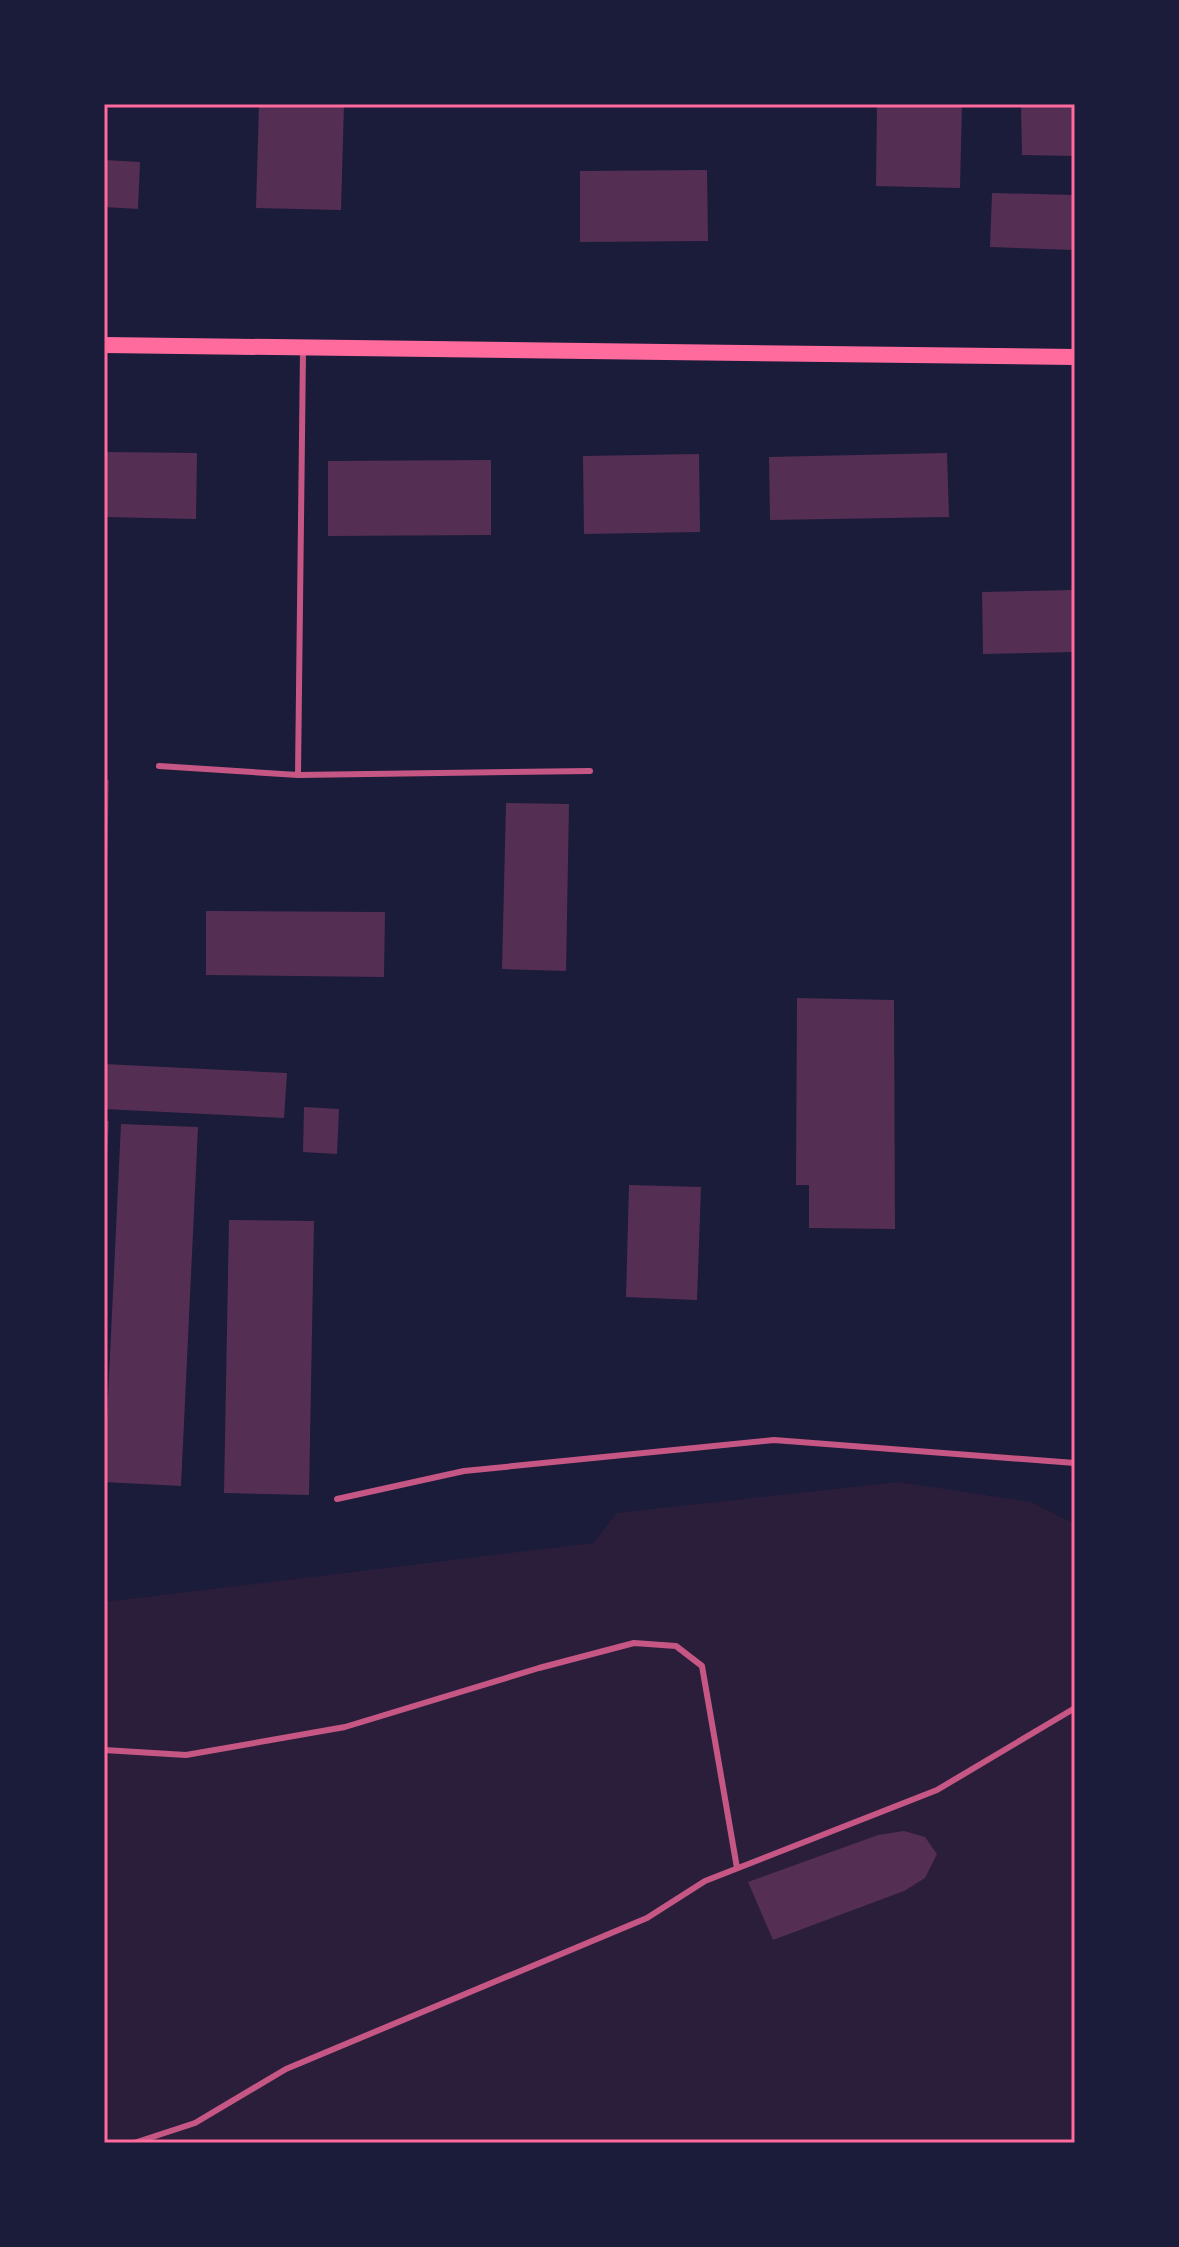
<svg xmlns="http://www.w3.org/2000/svg" width="1179" height="2247" viewBox="0 0 1179 2247" font-family="'Sofia Sans Condensed',sans-serif">
<style>
.green{fill:#2a1e3b}
.building{fill:#542f53}
.lines{fill:none;stroke-linecap:round;stroke-linejoin:round}
.service{stroke:#c65784;stroke-width:6}
.secondary{stroke:#ff6b9d;stroke-width:16}
.neatline{fill:none;stroke:#ff6b9d;stroke-width:3}
</style>
<rect width="100%" height="100%" fill="#1b1b3a"/>
<path class="green" d="M899 1482 1031 1502 1075 1524V2142L104 2143V1602L593 1543 617 1513Z"/>
<path class="building" d="M259 104H344L341 210 256 208Z
M877 104H962L960 188 876 186Z
M1021 104H1075V156L1022 155Z
M105 160 140 162 138 209 104 207Z
M707 170 708 241 580 242V171Z
M992 193 1075 195V250L990 247Z
M104 452 197 453 196 519 104 517Z
M947 453 949 517 770 520 769 457Z
M699 454 700 532 584 534 583 456Z
M491 460V535L328 536V461Z
M1073 590 1074 652 983 654 982 592Z
M104 780H109L107 862H104Z
M506 803 569 804 566 971 502 969Z
M206 911 385 912 384 977 206 975Z
M797 998 894 1000 895 1229 809 1228V1185H796Z
M104 1064 287 1073 284 1118 104 1109Z
M304 1107 339 1109 337 1154 303 1152Z
M104 1121H109L106 1170H104Z
M121 1124 198 1127 181 1486 104 1482Z
M629 1185 701 1187 697 1300 626 1297Z
M229 1220 314 1221 309 1495 224 1493Z
M904 1831 925 1837 937 1854 925 1878 904 1891 773 1940 748 1882 878 1835Z"/>
<g class="lines">
<path class="service" d="M159 766 298 775 590 771
M298 775 303 351
M337 1499 464 1471 774 1440 1075 1463
M104 1750 186 1755 345 1727 539 1668 634 1643 676 1646 702 1666 737 1868
M134 2143 195 2123 286 2069 647 1918 705 1881 937 1790 1075 1708"/>
<path class="secondary" d="M104 345 1075 357"/>
</g>
<rect width="1179" height="2247" fill="none" stroke="#1b1b3a" stroke-width="212"/>
<rect x="106" y="106" width="967" height="2035" class="neatline"/>
</svg>
